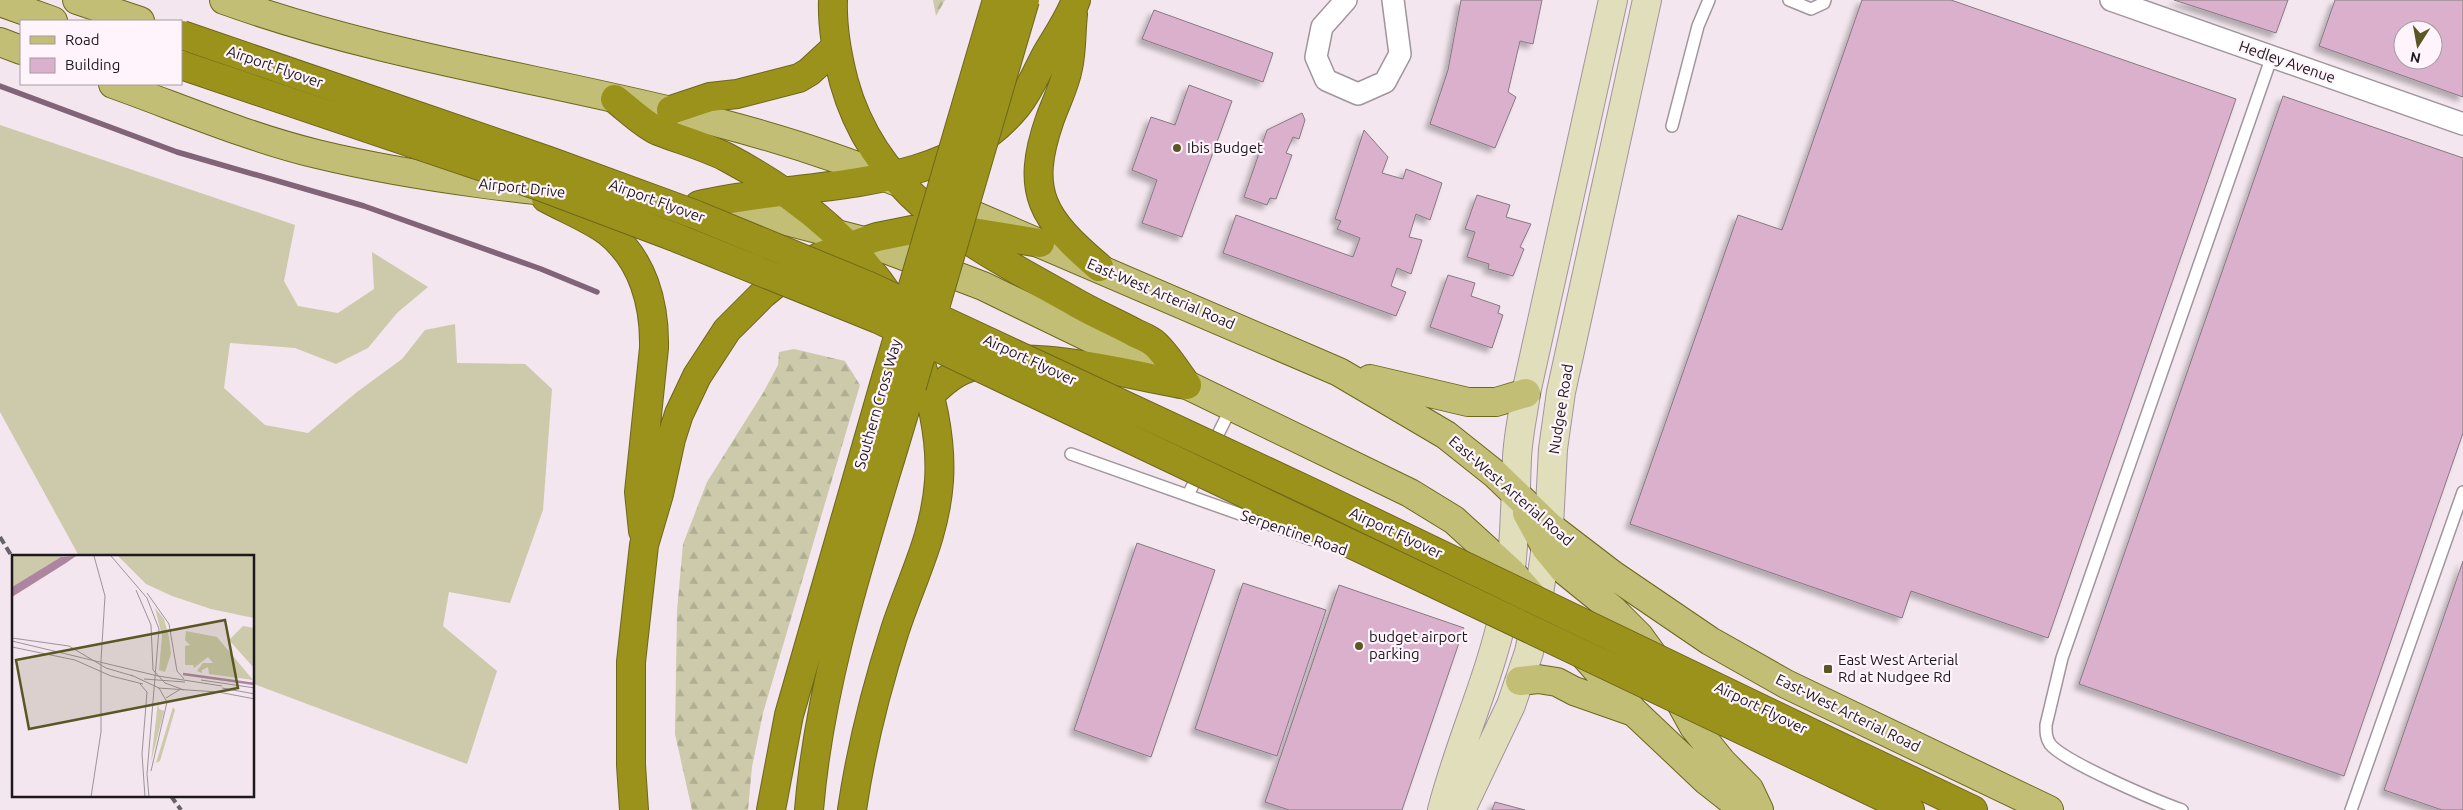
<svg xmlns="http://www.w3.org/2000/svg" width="2463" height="810" viewBox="0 0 2463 810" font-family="Ubuntu,sans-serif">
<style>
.grass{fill:#cccaaa}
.forest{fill:url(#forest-firs)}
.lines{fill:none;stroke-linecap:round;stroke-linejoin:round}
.stream{stroke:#826479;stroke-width:5.5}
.building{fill:#dbb0cd;stroke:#857a81;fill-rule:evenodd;filter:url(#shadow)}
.service-casing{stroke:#a1959d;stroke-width:14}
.minor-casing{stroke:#a1959d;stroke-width:24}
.secondary-casing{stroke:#a1959d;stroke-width:30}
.primary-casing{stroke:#6e671b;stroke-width:30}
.motorway-casing{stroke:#6e671b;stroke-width:30}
.service{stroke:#fff;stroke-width:11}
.minor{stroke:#fff;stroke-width:21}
.secondary{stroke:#e1debb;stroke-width:28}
.primary{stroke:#c2be76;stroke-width:28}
.motorway{stroke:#9a921b;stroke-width:28}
.rail{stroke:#686166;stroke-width:4;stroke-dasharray:8 4;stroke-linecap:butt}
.motorway-bridge-casing{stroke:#6e671b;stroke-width:30;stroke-linecap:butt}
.motorway-bridge{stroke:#9a921b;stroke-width:28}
.poi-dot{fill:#5b5724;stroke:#fff4fb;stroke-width:2}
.labels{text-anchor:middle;stroke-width:4.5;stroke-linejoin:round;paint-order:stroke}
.street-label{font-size:15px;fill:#1c181b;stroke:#fff4fb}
.poi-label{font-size:15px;fill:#1c181b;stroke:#fff4fb;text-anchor:start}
.inset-river{fill:none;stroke:#ae85a1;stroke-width:2.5}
.inset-road{fill:none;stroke:#9d949a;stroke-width:1}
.view{fill:#5b5724;fill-opacity:0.15;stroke:#5b5724;stroke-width:2.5}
.inset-edge{fill:none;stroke:#1c181b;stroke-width:2.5}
</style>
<defs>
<pattern id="forest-firs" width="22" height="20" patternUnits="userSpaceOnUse" patternTransform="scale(1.25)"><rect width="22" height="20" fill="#cccaaa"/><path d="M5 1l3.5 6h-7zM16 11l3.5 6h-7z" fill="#afad92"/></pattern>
<filter id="shadow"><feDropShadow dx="-4.5" dy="4.5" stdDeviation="2.5" flood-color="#0004"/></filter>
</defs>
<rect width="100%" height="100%" fill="#f3e6ee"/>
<path class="grass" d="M0 125 295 225 284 281 298 306 338 313 374 289 372 252 428 287 397 313 368 348 336 364 295 348 230 343 224 388 265 425 308 433 357 392 402 359 425 330 455 324 457 363 525 364 552 389 543 510 510 603 449 592 443 626 497 671 467 764 254 684V556H79L0 412Z"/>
<path class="forest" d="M933 0H945L936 16Z
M794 349 845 361 860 385 763 713 752 767 748 810H692L675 734 677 611 683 544 707 482 763 393 778 365 779 352Z"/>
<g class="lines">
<path class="stream" d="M0 86 177 152 364 206 541 269 597 292"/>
</g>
<path class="building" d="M1461 0H1542L1533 44 1520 41 1508 92 1516 97 1495 148 1430 124 1448 70Z
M1862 0H1951L2236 99 2048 638 1911 591 1902 618 1630 524 1738 215 1782 230Z
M2174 0H2288L2276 33Z
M2335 0H2463V97L2319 46ZM2403 30H2433V60H2403Z
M1154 10 1273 53 1263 82 1142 39Z
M1189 85 1232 101 1182 237 1142 223 1157 180 1132 170 1151 117 1175 125Z
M2283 96 2463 158V433L2344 776 2079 684Z
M1302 113 1305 120 1299 139 1293 137 1286 153 1292 155 1276 199 1270 198 1267 205 1244 197 1267 130Z
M1364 130 1388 157 1382 173 1403 179 1406 169 1442 183 1430 220 1416 214 1409 237 1422 240 1411 274 1397 268 1391 286 1406 292 1396 316 1223 253 1236 215 1353 257 1360 238 1337 229 1341 221 1335 219Z
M1477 195 1510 205 1506 217 1531 224 1520 247 1524 249 1513 276 1488 269 1489 264 1467 257 1475 232 1465 229Z
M1448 275 1475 283 1471 296 1500 306 1498 313 1503 315 1492 348 1430 327Z
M1137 543 1215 570 1151 757 1074 730Z
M2463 561V810H2442L2384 790Z
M1243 583 1326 610 1277 756 1195 729Z
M1339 585 1464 628 1402 810H1289L1265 802Z
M1495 802 1525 810H1492Z"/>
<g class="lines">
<g class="service-casing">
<path id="service" d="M1789 0 1811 9 1824 3 1825 0
M1672 126 1698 26 1709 0
M1071 454 1313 540
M1188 495 1232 406
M2182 810C2157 801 2064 762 2050 744 2046 738 2046 733 2046 725L2062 658 2272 56
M2351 810 2463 492"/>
</g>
<g class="minor-casing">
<path id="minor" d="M1346 0 1322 27 1316 57 1326 80 1358 94 1385 82 1400 54 1393 0
M2111 0 2463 124"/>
</g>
<g class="secondary-casing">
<path id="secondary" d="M1442 810C1460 740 1492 674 1506 602 1515 554 1515 506 1517 458 1518 436 1523 415 1526 393L1613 0
M1461 810 1511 705 1529 652 1534 628 1549 526 1553 449 1561 392 1647 0"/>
</g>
<g class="primary-casing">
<path id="primary" d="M77 0 140 21
M224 0C443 79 680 91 895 181
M0 2 53 21
M0 42 21 50
M113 84C180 108 247 137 317 154 425 180 536 191 646 201
M941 201 1339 372 1446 435 1495 474 1549 526 1613 575 1710 641 1786 684 2049 810
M701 205 763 215 864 241 983 286 1410 493 1454 520 1511 572 1634 712 1707 781 1744 810
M1370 379 1468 402H1496L1526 393
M1527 513 1546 548 1564 570 1612 609 1639 636 1660 665 1694 727 1722 762 1749 789 1759 810
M1520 681 1538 679 1557 682 1574 691 1631 711"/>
</g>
<g class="motorway-casing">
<path id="motorway" d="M833 0C832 28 837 55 844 82 877 201 979 248 1078 304 1096 314 1116 323 1135 333 1141 336 1150 339 1155 344 1167 355 1177 372 1187 385
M1073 14C1071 32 1072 51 1068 68 1065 85 1056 102 1050 119 1024 193 1043 219 1099 267
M615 99C628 109 643 124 658 131 681 140 704 146 726 157 791 191 851 238 892 300
M671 110 710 97 737 94 799 78 809 72 835 48
M546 198C566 209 589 218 607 231 643 259 655 304 654 348L639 492 643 531
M699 205C802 180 943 197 1017 106 1030 90 1037 71 1047 53 1057 36 1069 19 1076 0
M930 395C938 387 946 379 957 373 1014 341 1126 375 1187 385
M1849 751 1973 810
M1837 775 1910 810
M634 810 631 765V662L644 545 659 494 671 439 679 414 697 376 727 330 763 294 790 272 821 256 877 237 912 230 948 228 1040 243
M771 810 789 715 886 378
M809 810C821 665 872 525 912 386
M852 810C861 748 876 689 895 630 912 578 935 537 939 481 942 436 930 391 916 348"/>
</g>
<use href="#service" class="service"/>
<use href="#minor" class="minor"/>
<use href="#secondary" class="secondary"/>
<use href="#primary" class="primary"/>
<use href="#motorway" class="motorway"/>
<path class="rail" d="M0 537 14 560
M171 796 181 810"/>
<g class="motorway-bridge-casing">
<path id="motorway-bridge" d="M182 35 549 161 694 214 869 286 1319 496 1849 751
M181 65 539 186 677 238 878 319 1837 775
M886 378 997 0
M912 386 1025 0"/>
</g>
<use href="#motorway-bridge" class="motorway-bridge"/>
</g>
<g class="poi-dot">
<circle cx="1177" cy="148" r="5"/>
<circle cx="1359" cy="646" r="5"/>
<rect x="1823" y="664" width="10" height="10" rx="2.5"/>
</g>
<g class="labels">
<g class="street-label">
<text transform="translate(2287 62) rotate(19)" y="5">Hedley Avenue</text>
<text transform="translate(275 67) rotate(19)" y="5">Airport Flyover</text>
<text transform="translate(522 188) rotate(6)" y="5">Airport Drive</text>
<text transform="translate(657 201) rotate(20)" y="5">Airport Flyover</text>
<text transform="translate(1161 294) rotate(23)" y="5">East-West Arterial Road</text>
<text transform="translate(1030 360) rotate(25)" y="5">Airport Flyover</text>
<text transform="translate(878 404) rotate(-74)" y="5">Southern Cross Way</text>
<text transform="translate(1561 409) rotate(-81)" y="5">Nudgee Road</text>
<text transform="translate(1511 491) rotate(41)" y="5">East-West Arterial Road</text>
<text transform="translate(1294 533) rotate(19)" y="5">Serpentine Road</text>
<text transform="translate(1396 533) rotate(25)" y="5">Airport Flyover</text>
<text transform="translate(1761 708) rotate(26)" y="5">Airport Flyover</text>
<text transform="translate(1848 713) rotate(26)" y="5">East-West Arterial Road</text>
</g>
<g class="poi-label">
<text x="1187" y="153">Ibis Budget</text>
<text x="1369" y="642">budget airport<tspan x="1369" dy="17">parking</tspan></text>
<text x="1838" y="665">East West Arterial<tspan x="1838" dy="17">Rd at Nudgee Rd</tspan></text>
</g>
</g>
<g transform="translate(12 555)">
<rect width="242" height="242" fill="#f3e6ee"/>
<path d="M231 71 242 73V113L217 85ZM174 76 205 82 241 125 197 119 196 112 190 115V118L185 116 191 108H201L196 102 182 113 181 110H173V91L178 90 173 85Z" fill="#cccaaa"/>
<path d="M143 53 152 64 157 82 159 99 153 117 147 115 150 81ZM146 147 147 154 152 156 139 207ZM161 152 163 155 148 206 144 208Z" fill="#cccaaa"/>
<path d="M0 1H51L0 32ZM106 1H242V63L199 54 160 41 134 29Z" fill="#cccaaa"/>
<path d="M64 1 54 8 0 42V32L49 2Z" fill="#ae85a1"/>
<path class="inset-river" d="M171 119 243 129"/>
<path class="inset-road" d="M99 1 135 43 147 74 135 219 137 242M124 35 139 70 141 115 153 128 172 135M135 38 157 69 165 116 172 124M0 83 57 91 94 113 121 121M0 86 146 121 210 131M0 92 63 105 99 121 131 129M119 120 147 133 155 147 139 216M132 124 173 127M189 125 243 133M128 129 135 137 130 199 133 242M146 133 206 137 243 144M210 133 243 139M154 143 167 135M79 242 89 177V105L93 41 82 1"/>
<path class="view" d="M213 65 226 133 17 174 4 105Z"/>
<rect width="242" height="242" class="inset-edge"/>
</g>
<rect x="20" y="20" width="162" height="65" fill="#fff4fb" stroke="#a49ca1"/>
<rect x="30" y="36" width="25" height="8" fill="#c2be76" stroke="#a49ca1"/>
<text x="65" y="45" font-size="15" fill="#1c181b">Road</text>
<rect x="30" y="58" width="25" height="15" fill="#dbb0cd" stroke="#a49ca1"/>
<text x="65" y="70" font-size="15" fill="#1c181b">Building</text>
<g transform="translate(2418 45) rotate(191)"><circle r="24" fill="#fff4fb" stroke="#a49ca1"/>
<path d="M0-4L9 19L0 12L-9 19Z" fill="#5b5724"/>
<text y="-8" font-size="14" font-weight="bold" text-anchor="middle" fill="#1c181b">N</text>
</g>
</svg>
